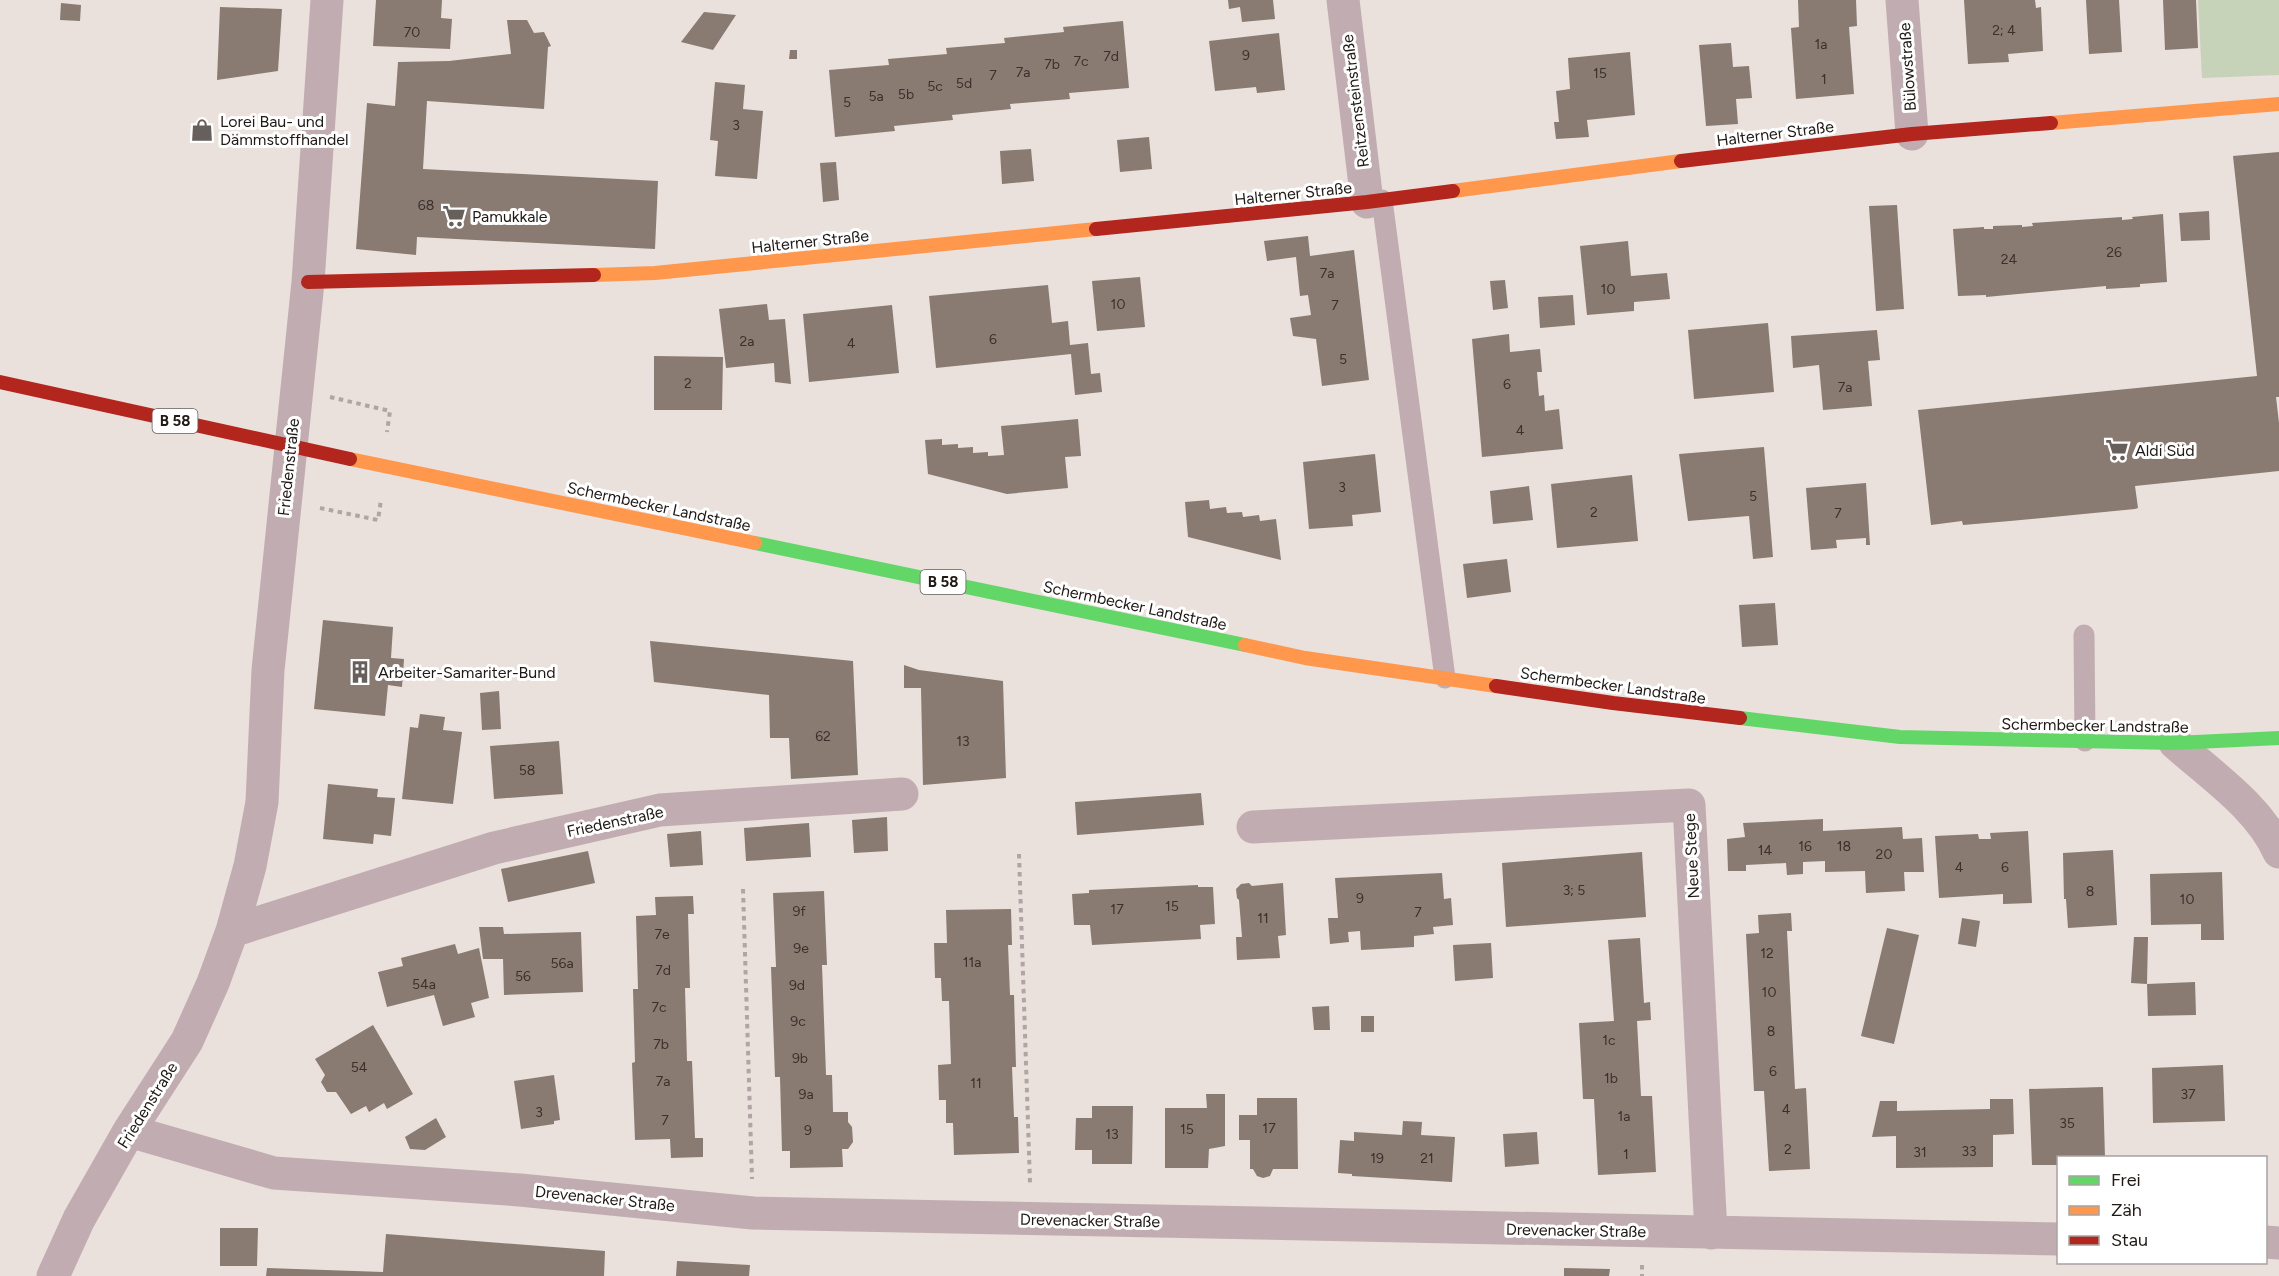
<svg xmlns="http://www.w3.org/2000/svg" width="2279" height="1276" viewBox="0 0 2279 1276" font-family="Figtree,sans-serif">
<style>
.green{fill:#c7d3b8}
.building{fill:#897a72}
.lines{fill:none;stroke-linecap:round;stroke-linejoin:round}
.path{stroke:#b2a4a5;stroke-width:4;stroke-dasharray:4.5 4.5;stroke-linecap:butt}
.lane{stroke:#c1adb1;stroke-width:21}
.street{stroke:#c1adb1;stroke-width:33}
.fast{stroke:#63d668;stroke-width:14}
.slow{stroke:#ff974d;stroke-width:14}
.jam{stroke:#b3261e;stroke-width:14}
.jam-bridge{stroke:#b3261e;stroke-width:14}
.labels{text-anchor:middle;stroke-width:6;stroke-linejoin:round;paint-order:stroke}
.number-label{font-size:14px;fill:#3a312d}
.shield{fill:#fff;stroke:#635e5c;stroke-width:1.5}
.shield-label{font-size:15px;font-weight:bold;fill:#201916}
.street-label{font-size:16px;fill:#201916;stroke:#fff}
.poi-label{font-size:16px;fill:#201916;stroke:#fff;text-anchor:start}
</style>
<rect width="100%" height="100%" fill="#eae0dc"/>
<path class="green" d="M2198 0H2279V75L2202 78Z"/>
<path class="building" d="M376 0H442L441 18 452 19 450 49 373 46Z
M1228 0H1273L1275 19 1242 22 1240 7 1229 9Z
M1798 0H1856L1857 26 1849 27 1854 94 1796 99 1791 28 1799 27Z
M1964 0H2035L2036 8 2041 7 2043 51 2008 54 2009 62 1968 64Z
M2086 0H2119L2122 52 2089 54Z
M2163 0H2196L2198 48 2165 50Z
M61 3 81 5 80 21 60 20Z
M220 7 282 9 278 71 217 80Z
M704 12 736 15 713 50 681 42Z
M507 20H527L534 33 544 32 551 46 548 47 544 109 427 101 423 169 658 181 655 249 417 237 416 255 356 249 367 103 395 106 398 62 449 61 511 54Z
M1123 21 1129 88 1069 93 1070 99 1010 104 1011 109 952 115 953 120 894 126 895 131 835 137 829 70 889 65 888 59 947 54 946 48 1005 43 1004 38 1064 32 1063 27Z
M1279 33 1285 90 1257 93 1256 87 1215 91 1209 41Z
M1731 43 1733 67 1749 66 1752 98 1736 99 1738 124 1706 126 1699 45Z
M790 50H797V59H789Z
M1630 52 1635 115 1587 120 1589 137 1556 139 1554 122H1559L1556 91 1570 89 1568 58Z
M715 82 745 85 743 109 763 111 757 179 715 176 718 141 710 140Z
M1149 137 1152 169 1120 172 1117 140Z
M1031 149 1034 181 1002 184 1000 151Z
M2279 152V397H2276L2279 423V471L2135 486 2138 508 2135 509 2010 521 1963 525 1962 521 1931 525 1918 410 2257 376 2233 156Z
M836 162 839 200 823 202 820 163Z
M1897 205 1904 309 1876 311 1869 206Z
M2209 211 2210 240 2181 241 2179 213Z
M2163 214 2167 282 2140 284V287L2106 289V286L1986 297V295L1958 296 1953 229 1984 227V229H1993V226L2022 225V227L2033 226 2032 223 2122 217V220L2133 219 2132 217Z
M1308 236 1310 256 1354 250 1369 380 1322 386 1316 339 1293 336 1290 318 1311 315 1308 295 1300 296 1296 257 1267 261 1264 241Z
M1628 241 1631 276 1667 273 1670 299 1634 302V311L1587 315 1580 246Z
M1140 277 1145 327 1097 331 1092 281Z
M1505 280 1508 308 1493 310 1490 281Z
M1048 285 1052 323 1068 321 1070 345 1088 343 1091 374 1100 373 1102 392 1075 395 1071 354 936 368 929 296Z
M1573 295 1575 325 1540 328 1538 297Z
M767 304 769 320 785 319 791 384 775 382 774 363 726 368 719 309Z
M892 305 899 373 809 382 803 314Z
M1768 323 1774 392 1694 399 1688 330Z
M1877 330 1880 360 1868 361 1872 406 1823 410 1819 365 1793 368 1791 336Z
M1509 334 1510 352 1540 349 1542 372H1537L1539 396 1544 395 1545 411 1559 409 1563 449 1482 457 1472 339Z
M654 356 723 357 722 410H654Z
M1078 419 1081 456 1065 457 1068 488 1007 494 928 474 925 440 942 439V445L958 444V448L973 447V453L988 452V456L1004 455 1001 426Z
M1764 447 1773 557 1753 559 1749 516 1688 521 1679 454Z
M1375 454 1381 512 1352 515 1353 526 1309 529 1303 462Z
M1632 475 1638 541 1557 548 1551 484Z
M1866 483 1870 545H1866V538L1836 540 1837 548 1811 550 1806 488Z
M1529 486 1533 520 1493 524 1490 491Z
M1209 500 1210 509 1226 507 1227 513 1242 512 1243 517 1259 515 1260 521 1276 519 1281 560 1188 537 1185 502Z
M1507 559 1511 592 1467 598 1463 564Z
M1775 603 1778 645 1742 647 1739 605Z
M323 620 393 627 391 658 404 659 402 687 388 685 385 716 314 709Z
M650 641 853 661 858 775 791 779 789 738H770L769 695 654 682Z
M904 665 919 670 1003 681 1006 778 923 785 921 688H904Z
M499 691 501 729 482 730 480 693Z
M420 714 445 717 443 730 462 732 453 804 402 799 410 727 418 728Z
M559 741 563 794 494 799 490 746Z
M328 784 378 789 377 797 395 798 391 836 374 834 373 844 323 839Z
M1201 793 1204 825 1077 835 1075 802Z
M887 817 888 851 854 853 852 820Z
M1823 819V831L1902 827 1903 839 1922 838 1924 872H1904L1905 891 1866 893 1865 871 1825 872V861L1803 862V874L1787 875 1786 863 1746 865V871H1728L1727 839 1745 837 1743 823Z
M809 823 811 857 746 861 744 828Z
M701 831 703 865 670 867 667 834Z
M2028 831 2032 903 2003 904V894L1939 898 1935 836 1978 834 1979 839H1991L1990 833Z
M2113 850 2117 925 2068 928 2066 899H2064L2063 853Z
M588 851 595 883 508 902 501 869Z
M1642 852 1646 917 1506 927 1502 863Z
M2222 872 2224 940H2201V924L2151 925 2150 874Z
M1442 873 1444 899 1451 898 1453 925 1433 927 1434 934 1414 936V947L1361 950 1360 931 1348 932 1349 942 1330 944 1328 918H1338L1335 878Z
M1249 883 1252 886 1283 883 1286 935 1278 936 1280 958 1237 960 1236 937H1242L1239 900 1237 898 1236 889 1241 884Z
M1198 885V887H1213L1215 924 1200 925 1201 939 1092 945 1090 925H1074L1072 894 1089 893V890Z
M824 891 827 965H822L826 1075H832L833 1112H848V1122L852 1127 853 1142 848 1149H842L843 1167 790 1168V1151H782L780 1077H775L771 967H776L773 893Z
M693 896 694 914H688L690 988H685L686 1024 687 1061H692L695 1138H703V1157L671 1158 670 1139 635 1140 632 1063 635 1062 633 989H638L636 916 656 915 655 897Z
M1011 909 1012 945H1008L1010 995H1014L1016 1067H1012L1014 1117H1018L1019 1153 954 1155 953 1123H946V1100H939L938 1065 951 1064 949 1001H942L941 978H935L934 943H947L946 910Z
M1791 913 1792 931H1787L1795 1089 1806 1088 1810 1169 1769 1171 1764 1091H1754L1746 934 1759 933 1758 915Z
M1962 918 1980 921 1976 947 1958 944Z
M479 927H503L504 934 581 932 583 992 504 995 503 959H483Z
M1887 928 1919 935 1894 1044 1861 1036Z
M2134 937H2148L2147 984 2131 983Z
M1640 938 1644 1003 1650 1002 1651 1020 1637 1021 1641 1096H1652L1656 1172 1598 1175 1594 1099H1583L1579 1023 1614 1021 1608 940Z
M1491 943 1493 978 1455 981 1453 945Z
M455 944 458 954 479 948 489 998 471 1003 475 1017 443 1026 434 995 387 1007 378 972 403 966 401 958Z
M2195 982 2196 1015 2148 1016 2147 984Z
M1329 1006 1330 1030H1314L1312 1007Z
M1361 1016H1374V1032H1361Z
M373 1025 413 1094 387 1109 384 1103 369 1112 366 1106 351 1114 336 1092H327L321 1082 325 1075 315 1059Z
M2223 1065 2225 1121 2153 1123 2152 1068Z
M554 1075 560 1120 554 1121V1124L521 1129 514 1081Z
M2103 1087 2105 1158H2058V1165H2032L2029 1089Z
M1206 1094H1225V1146L1209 1149 1208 1168H1165V1108H1207Z
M1257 1098H1297L1298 1169H1273L1270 1176 1263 1178 1257 1176 1253 1169H1250V1140H1239V1115H1257Z
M1990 1099H2013L2014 1134 1993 1135V1167L1896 1168V1136L1872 1137 1880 1101H1897V1111L1944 1110 1990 1109Z
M1092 1106H1133L1132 1164H1092V1150H1075L1076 1118H1092Z
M436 1118 446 1137 425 1150 410 1149 405 1137Z
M1403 1121 1422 1122 1421 1135 1455 1137 1452 1182 1352 1176V1174L1338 1173 1340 1140 1354 1141V1132L1402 1135Z
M1537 1132 1539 1164 1505 1167 1503 1134Z
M220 1228H258L257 1266H220Z
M386 1234 605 1251 604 1276H266L267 1268 383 1272Z
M677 1261 750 1265 749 1276H676Z
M1564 1268 1610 1269 1609 1276H1564Z"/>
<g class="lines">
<path class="path" d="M330 397 390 411 387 432
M320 508 378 520 381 500
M1019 854 1030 1183
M743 889 752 1179
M1642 1265V1276"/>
<path class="lane" d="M1382 200 1445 678
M2084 635 2085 741"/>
<path class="street" d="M1343 0 1367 202
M1902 0 1912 134
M2175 743C2211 775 2259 807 2279 852
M1253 827 1689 805 1711 1233
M232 931 494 848 660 810 902 794
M129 1131 274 1173 520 1190 753 1213 2058 1239
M2266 1242 2279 1243
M53 1276 79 1219 129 1131 187 1041 213 983 232 931 250 866 262 802 268 670 308 282 327 0"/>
<path class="fast" d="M755 543 1245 645
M1740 718 1900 737 2175 743 2279 738"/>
<path class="slow" d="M2051 123 2279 104
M1453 191 1681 161
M594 275 655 273 1096 229
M350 459 755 543
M1245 645 1305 658 1496 686"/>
<path class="jam" d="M1681 161 1912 134 2051 123
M1096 229 1367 202 1453 191
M308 282 594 275
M1496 686 1613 703 1740 718"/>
<path class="jam-bridge" d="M0 382 350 459"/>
</g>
<defs>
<g id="shop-bare" transform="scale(1.8)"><path d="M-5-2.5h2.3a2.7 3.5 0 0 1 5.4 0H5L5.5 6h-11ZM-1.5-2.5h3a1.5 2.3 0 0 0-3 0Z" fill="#675f5b" stroke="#fff" stroke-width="2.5" paint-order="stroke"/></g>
<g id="supermarket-bare" transform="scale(1.8)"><path d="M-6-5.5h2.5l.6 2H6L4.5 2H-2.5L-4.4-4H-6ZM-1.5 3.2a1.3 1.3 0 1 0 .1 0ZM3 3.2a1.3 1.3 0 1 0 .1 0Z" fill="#675f5b" stroke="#fff" stroke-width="2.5" paint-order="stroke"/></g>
<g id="building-bare" transform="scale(1.8)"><path d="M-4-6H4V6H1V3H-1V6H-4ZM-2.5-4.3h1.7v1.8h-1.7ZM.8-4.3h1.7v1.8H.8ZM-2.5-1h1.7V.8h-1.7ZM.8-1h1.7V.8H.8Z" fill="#675f5b" stroke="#fff" stroke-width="2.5" paint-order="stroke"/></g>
</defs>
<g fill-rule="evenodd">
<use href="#shop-bare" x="202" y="130"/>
<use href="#supermarket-bare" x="454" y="216"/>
<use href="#supermarket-bare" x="2117" y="450"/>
<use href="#building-bare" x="360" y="672"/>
</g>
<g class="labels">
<g class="number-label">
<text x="2004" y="35">2; 4</text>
<text x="412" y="37">70</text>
<text x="1821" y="49">1a</text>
<text x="1246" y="60">9</text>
<text x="1111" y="61">7d</text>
<text x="1081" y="66">7c</text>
<text x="1052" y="69">7b</text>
<text x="1023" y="77">7a</text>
<text x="1600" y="78">15</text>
<text x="993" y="80">7</text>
<text x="1824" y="84">1</text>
<text x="964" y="88">5d</text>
<text x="935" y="91">5c</text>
<text x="906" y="99">5b</text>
<text x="876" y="101">5a</text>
<text x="847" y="107">5</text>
<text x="736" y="130">3</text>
<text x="426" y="210">68</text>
<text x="2114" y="257">26</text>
<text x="2009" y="264">24</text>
<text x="1327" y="278">7a</text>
<text x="1608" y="294">10</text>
<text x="1118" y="309">10</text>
<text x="1335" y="310">7</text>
<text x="993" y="344">6</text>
<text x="747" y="346">2a</text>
<text x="851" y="348">4</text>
<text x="1343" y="364">5</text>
<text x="688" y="388">2</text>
<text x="1507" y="389">6</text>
<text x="1845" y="392">7a</text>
<text x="1520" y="435">4</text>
<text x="1342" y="492">3</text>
<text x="1753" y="501">5</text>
<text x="1594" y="517">2</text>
<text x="1838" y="518">7</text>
<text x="823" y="741">62</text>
<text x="963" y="746">13</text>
<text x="527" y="775">58</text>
<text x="1805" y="851">16</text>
<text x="1844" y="851">18</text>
<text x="1765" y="855">14</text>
<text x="1884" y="859">20</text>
<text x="1959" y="872">4</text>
<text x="2005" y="872">6</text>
<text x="1574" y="895">3; 5</text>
<text x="2090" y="896">8</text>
<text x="1360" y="903">9</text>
<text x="2187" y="904">10</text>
<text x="1172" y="911">15</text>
<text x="1117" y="914">17</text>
<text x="799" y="916">9f</text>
<text x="1418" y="917">7</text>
<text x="1263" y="923">11</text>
<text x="662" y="939">7e</text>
<text x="801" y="953">9e</text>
<text x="1767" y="958">12</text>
<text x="972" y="967">11a</text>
<text x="562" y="968">56a</text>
<text x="663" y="975">7d</text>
<text x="523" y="981">56</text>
<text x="424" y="989">54a</text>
<text x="797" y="990">9d</text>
<text x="1769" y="997">10</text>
<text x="659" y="1012">7c</text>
<text x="798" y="1026">9c</text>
<text x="1771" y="1036">8</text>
<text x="1609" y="1045">1c</text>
<text x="661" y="1049">7b</text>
<text x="800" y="1063">9b</text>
<text x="359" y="1072">54</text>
<text x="1773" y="1076">6</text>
<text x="1611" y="1083">1b</text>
<text x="663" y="1086">7a</text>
<text x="976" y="1088">11</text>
<text x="806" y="1099">9a</text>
<text x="2188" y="1099">37</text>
<text x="1786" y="1114">4</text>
<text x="539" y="1117">3</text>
<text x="1624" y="1121">1a</text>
<text x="665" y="1125">7</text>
<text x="2067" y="1128">35</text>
<text x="1269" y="1133">17</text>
<text x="1187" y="1134">15</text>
<text x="808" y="1135">9</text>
<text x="1112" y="1139">13</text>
<text x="1788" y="1154">2</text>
<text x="1969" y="1156">33</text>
<text x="1920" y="1157">31</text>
<text x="1626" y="1159">1</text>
<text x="1377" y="1163">19</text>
<text x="1427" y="1163">21</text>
</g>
<g class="shield">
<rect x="152.5" y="409" width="45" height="24" rx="4.5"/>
<rect x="920.5" y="570" width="45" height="24" rx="4.5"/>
</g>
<g class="shield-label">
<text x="175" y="426">B 58</text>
<text x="943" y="587">B 58</text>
</g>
<g class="street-label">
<text transform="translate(1907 67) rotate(-94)" y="6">Bülowstraße</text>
<text transform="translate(1355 101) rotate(-97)" y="6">Reitzensteinstraße</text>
<text transform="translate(1775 133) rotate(-7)" y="6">Halterner Straße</text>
<text transform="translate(1293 193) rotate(-6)" y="6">Halterner Straße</text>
<text transform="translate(810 241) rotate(-6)" y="6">Halterner Straße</text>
<text transform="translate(288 467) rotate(-84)" y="6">Friedenstraße</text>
<text transform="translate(659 506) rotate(12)" y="6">Schermbecker Landstraße</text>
<text transform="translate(1135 605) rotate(12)" y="6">Schermbecker Landstraße</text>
<text transform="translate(1613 685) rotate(8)" y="6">Schermbecker Landstraße</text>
<text transform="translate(2095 725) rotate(1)" y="6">Schermbecker Landstraße</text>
<text transform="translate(615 821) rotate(-12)" y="6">Friedenstraße</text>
<text transform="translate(1691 856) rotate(-93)" y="6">Neue Stege</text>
<text transform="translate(147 1105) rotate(-58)" y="6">Friedenstraße</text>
<text transform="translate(605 1198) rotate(6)" y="6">Drevenacker Straße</text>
<text transform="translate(1090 1220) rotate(1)" y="6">Drevenacker Straße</text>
<text transform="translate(1576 1230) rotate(1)" y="6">Drevenacker Straße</text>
</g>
<g class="poi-label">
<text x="220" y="127">Lorei Bau- und<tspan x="220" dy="18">Dämmstoffhandel</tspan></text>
<text x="472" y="222">Pamukkale</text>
<text x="2135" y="456">Aldi Süd</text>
<text x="378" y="678">Arbeiter-Samariter-Bund</text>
</g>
</g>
<rect x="2057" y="1156" width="210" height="108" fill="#ffffff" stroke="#a6a3a2" stroke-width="1.5"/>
<rect x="2069" y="1176" width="30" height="9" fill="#63d668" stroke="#a6a3a2" stroke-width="1.5"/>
<text x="2111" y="1186" font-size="18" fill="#201916">Frei</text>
<rect x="2069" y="1206" width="30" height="9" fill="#ff974d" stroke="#a6a3a2" stroke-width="1.5"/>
<text x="2111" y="1216" font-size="18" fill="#201916">Zäh</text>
<rect x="2069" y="1236" width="30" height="9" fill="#b3261e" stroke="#a6a3a2" stroke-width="1.5"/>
<text x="2111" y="1246" font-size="18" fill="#201916">Stau</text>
</svg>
